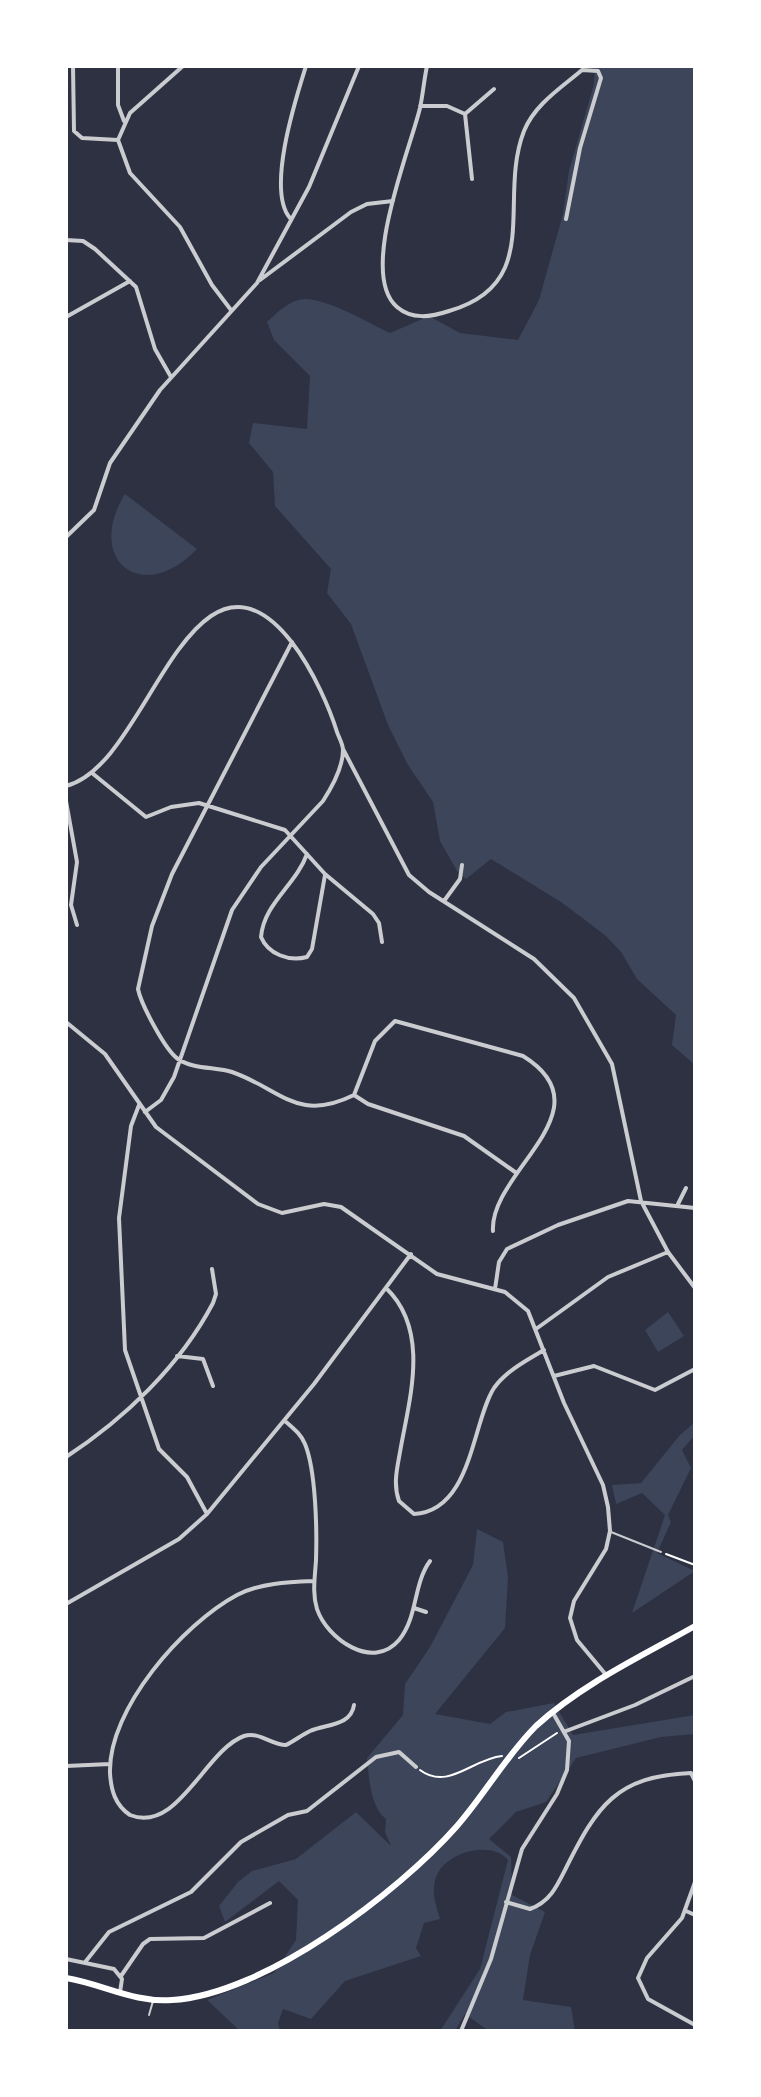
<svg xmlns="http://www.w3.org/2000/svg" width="761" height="2097" viewBox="0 0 761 2097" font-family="Commissioner,sans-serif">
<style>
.green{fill:#3c4559}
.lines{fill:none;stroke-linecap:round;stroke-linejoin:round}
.path{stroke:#fff;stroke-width:2}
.service{stroke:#caccd0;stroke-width:2}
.minor{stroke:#caccd0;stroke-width:4}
.secondary{stroke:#fff;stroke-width:6}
</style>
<rect width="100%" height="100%" fill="#2d3142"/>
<path class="green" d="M595 66H695V1065L672 1045 676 1015 637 979 621 952 606 936 561 902 491 859 466 879 457 871 440 841 433 802 408 765 388 725 351 624 327 593 331 569 275 506 273 472 249 443 253 423 307 429 310 376 274 340 267 322C278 312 289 300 305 299 328 299 369 323 390 333L429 316 460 333 518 340 539 300 563 214 569 171 594 84Z
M125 494 197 549C143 606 84 561 125 494Z
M668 1312 684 1336 658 1352 645 1330Z
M695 1422V1435L682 1450 691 1468 668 1515 671 1522 657 1553 695 1571 632 1613 665 1515 642 1493 616 1504 612 1485 641 1483 679 1436Z
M477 1529 503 1542 508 1577 505 1628 435 1714 490 1724 506 1712 554 1703 573 1735 695 1715V1734L661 1737 576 1758 546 1802 516 1812 489 1839 511 1857 512 1895 545 1912 530 1955 523 2000 571 2007 575 2031H489L465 2014 455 2031H440L480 1969 508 1860C491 1840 447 1852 437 1875 430 1890 436 1905 440 1919L424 1923 416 1948 421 1956 345 1981 311 2019 283 2009 278 2023 280 2031H240L207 2000 274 1973 296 1940 298 1900 279 1881 225 1922 219 1906 238 1882 252 1871 296 1859 356 1812 391 1846 385 1832 386 1819C370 1807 369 1777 367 1758L403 1715 405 1684 430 1647 473 1565Z"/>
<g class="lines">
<path class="path" d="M666 1554 695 1565
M519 1758 557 1733
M420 1770C448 1791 472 1759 502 1756"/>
<path class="service" d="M611 1532 661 1552
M149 2015 153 2001"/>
<path class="minor" d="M73 66 74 131 82 138 118 140
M118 66V105L124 121
M183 66 130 113 118 140 130 173 180 227 212 285 231 310
M427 66C424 80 423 94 420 108 410 150 358 274 397 307 412 320 431 317 449 311 545 283 497 200 524 131 535 104 561 88 582 70L598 71 601 78 580 148 566 219
M420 106H447L465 114 472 179
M465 114 494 89
M290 218C266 190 296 98 306 66
M66 240 83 241 95 249 136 287 155 349 171 377
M260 280 351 212 367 204 393 201
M66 317 130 281
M66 537 94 510 110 463 160 390 257 283 309 187 359 66
M292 642 172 874 152 926 138 989C141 1004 165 1050 178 1059 192 1069 216 1067 232 1072 281 1089 297 1123 354 1095
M343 749 409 875 429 892 534 959 574 998 612 1064 641 1201 668 1252 695 1288
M92 773 146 817 171 807 199 803 285 830 325 874 373 914 379 923 382 942
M66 786C125 771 158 652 211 616 272 574 324 690 337 732 339 738 343 744 343 750 343 766 332 787 323 801L261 867 232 910 174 1077 161 1100 145 1112
M66 801 77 862 71 905 77 925
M307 854C296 885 264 903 261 937 268 954 289 962 307 957L312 949 325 875
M444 901 460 879 462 865
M66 1022 105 1054 156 1127 258 1204 282 1213 324 1204 341 1207 437 1274 505 1292 528 1311 564 1403 603 1485 608 1507 610 1531 606 1549 574 1601 570 1618 577 1640 607 1676
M354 1095 375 1041 395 1021 523 1056C610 1110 489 1172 493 1231
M354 1095 368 1104 464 1136 515 1172
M139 1105 131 1126 119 1218 125 1350 159 1449 187 1477 207 1514
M678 1204 686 1188
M386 1288C431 1331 409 1400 400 1452 397 1469 393 1484 399 1501L414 1514C472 1511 472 1422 494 1388 506 1371 527 1360 544 1350
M495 1289 499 1262 507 1249 558 1225 628 1201 695 1208
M536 1329 608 1277 668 1252
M177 1356 203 1359 213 1386
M554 1376 594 1366 655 1390 695 1369
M285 1421C293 1428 301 1434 305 1444 316 1471 317 1530 316 1560 315 1577 312 1593 317 1609 327 1639 373 1671 399 1640 418 1617 413 1584 430 1561
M66 1457C124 1419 180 1366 213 1303L216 1294 212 1269
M314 1581C288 1582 260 1583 237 1595 183 1624 108 1709 110 1773 111 1790 115 1805 130 1815 178 1834 205 1750 244 1736 259 1731 271 1745 286 1745 294 1741 302 1735 310 1731 326 1724 351 1726 354 1705
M66 1604 179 1539 207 1514 314 1384 411 1254
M414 1608 426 1612
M566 1731 635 1705 695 1676
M66 1766 110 1764
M695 1882 682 1918 647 1958 638 1978 648 1999 695 2025
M506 1902 530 1909C550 1902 557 1886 566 1868 597 1806 616 1776 691 1773L695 1781
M686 1911 695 1915
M66 1959 114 1969 122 1979 120 1992
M86 1961 109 1932 191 1892 241 1842 288 1815 307 1811 376 1757 399 1752 416 1767
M121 1976 143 1944 150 1939 204 1938 270 1903
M461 2031 491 1959 522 1849 557 1794 567 1770 569 1741 553 1713"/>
<path class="secondary" d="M66 1978C103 1984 134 2003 172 2000 263 1995 398 1893 457 1826 485 1794 506 1756 536 1726 582 1684 642 1656 695 1626"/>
</g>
<rect width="761" height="2097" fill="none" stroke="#ffffff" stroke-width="136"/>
</svg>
